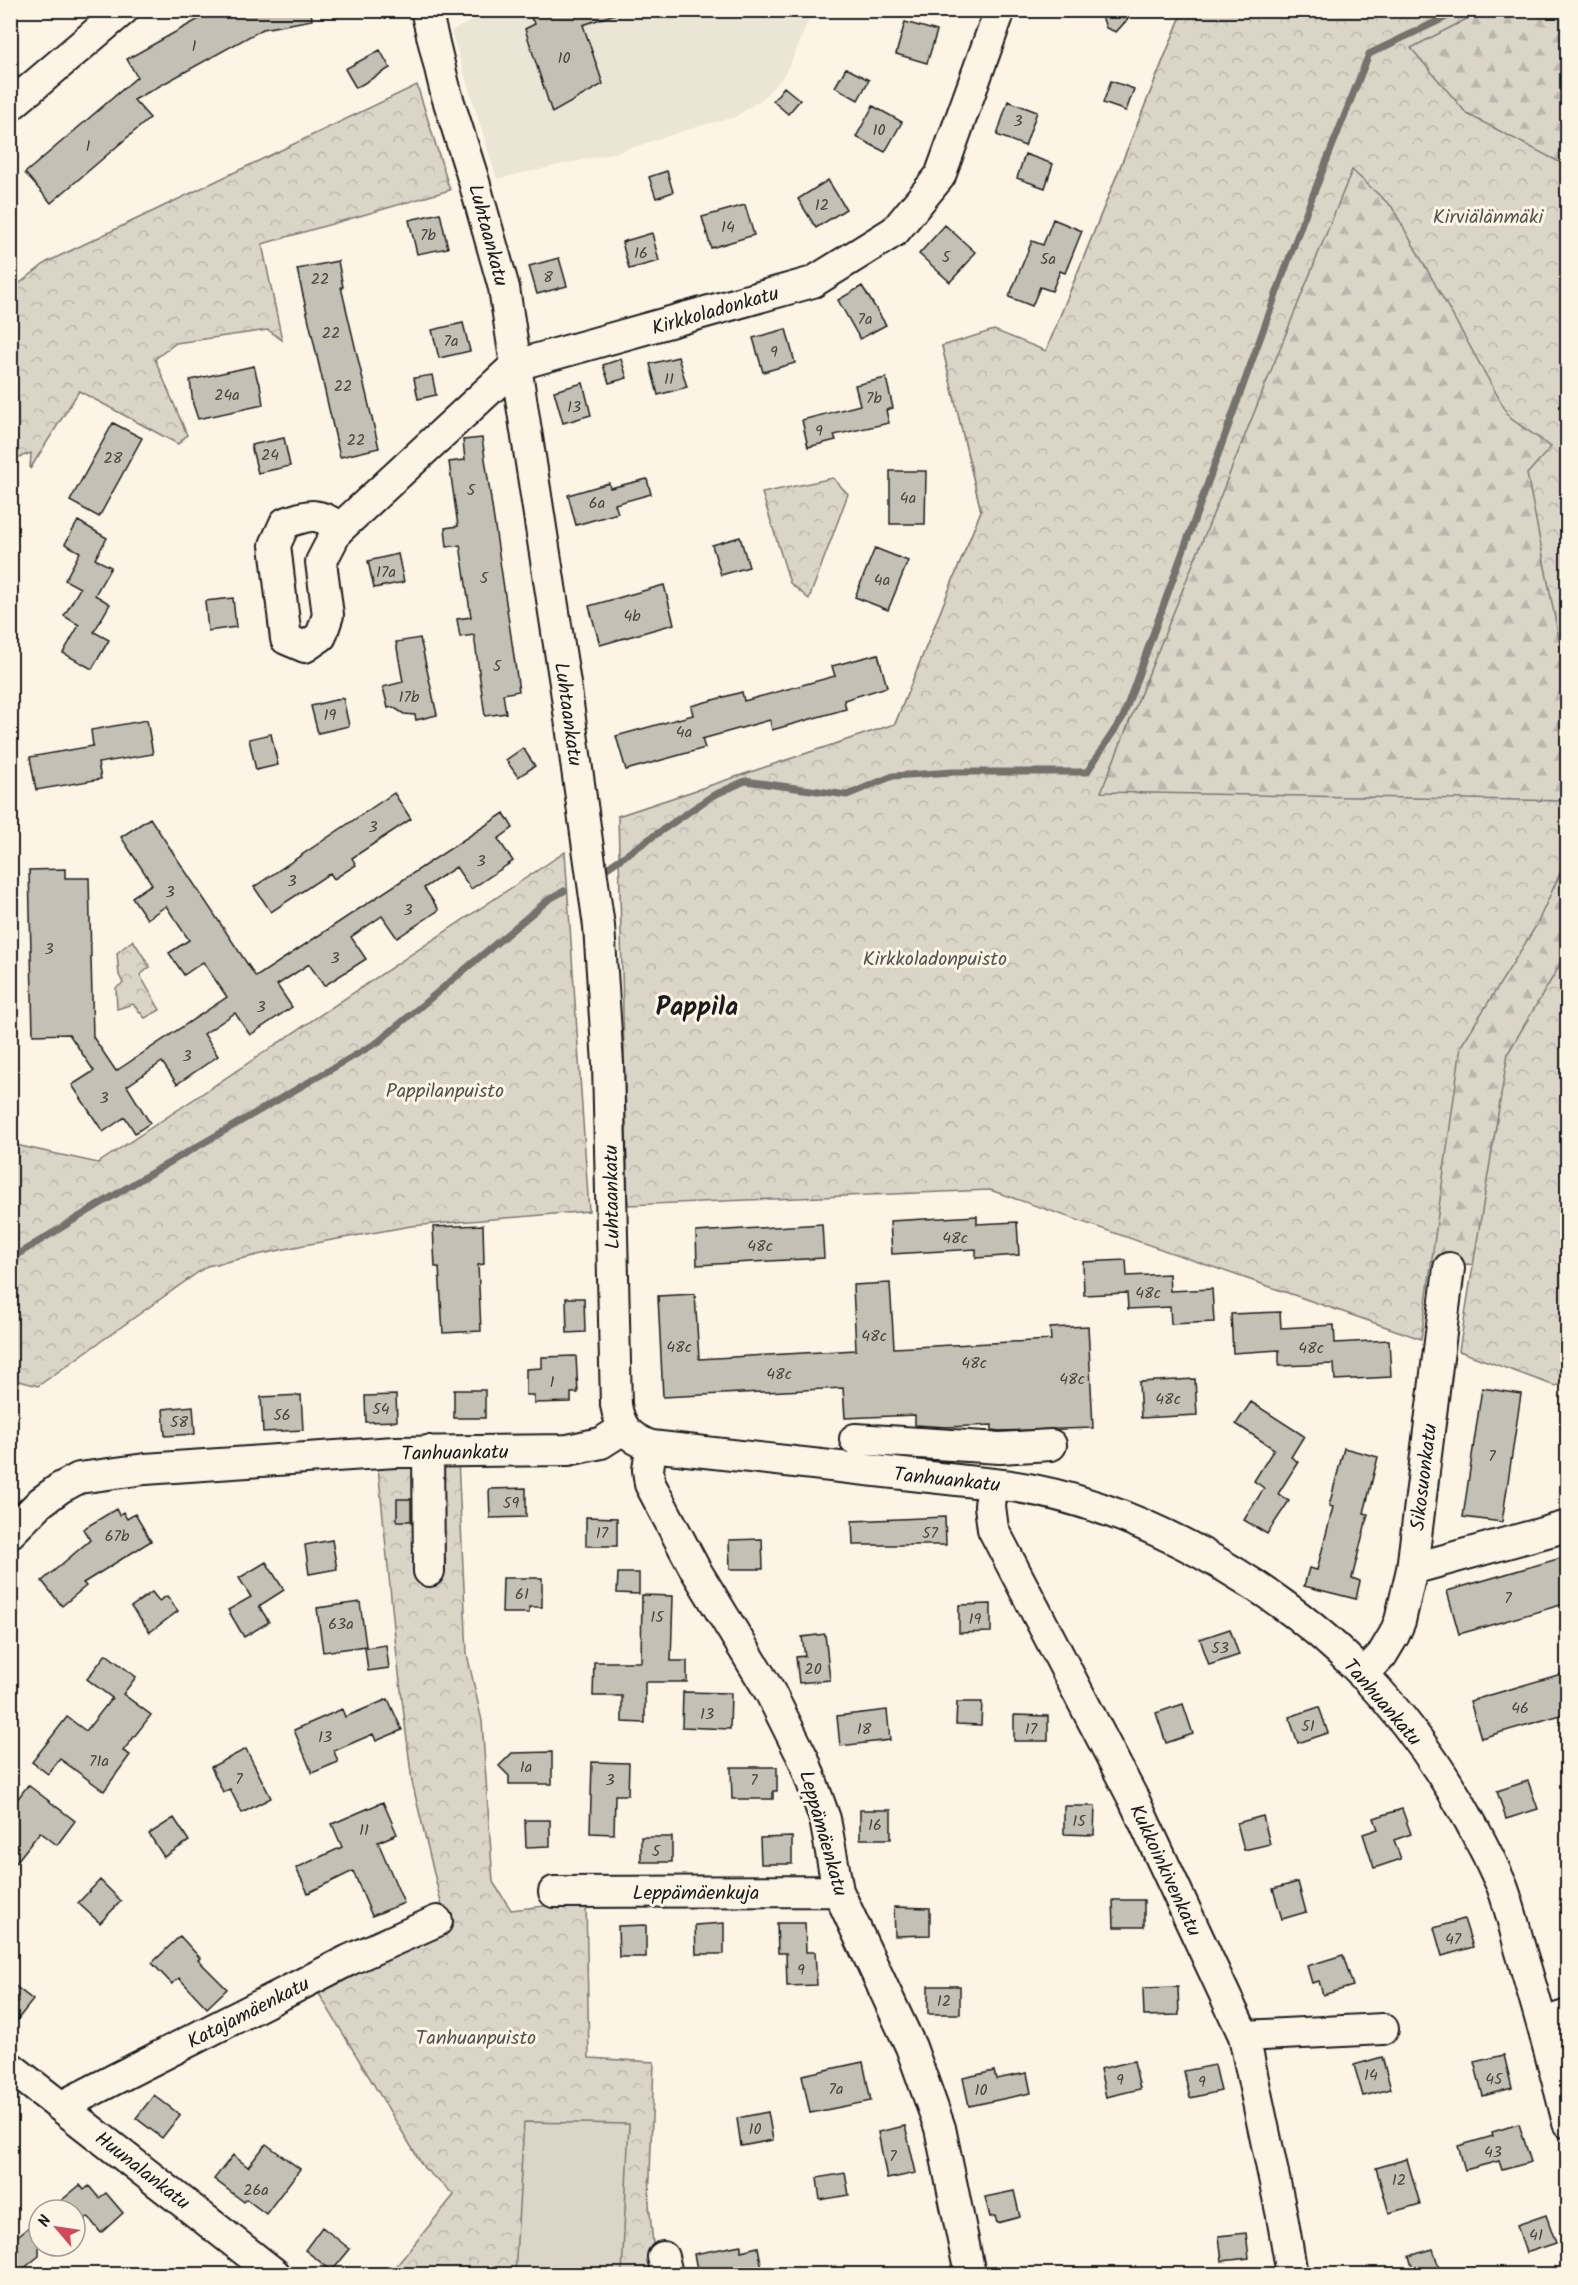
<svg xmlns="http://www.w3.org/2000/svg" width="1578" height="2285" viewBox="0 0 1578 2285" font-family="Kalam,sans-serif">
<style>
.built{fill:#ebe5d6}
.forest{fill:url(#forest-firs);stroke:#7c7872;stroke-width:1.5}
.park{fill:url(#park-crowns);stroke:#7c7872;stroke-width:1.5}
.pitch{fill:#dbd5c8;stroke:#7c7872;stroke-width:1.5}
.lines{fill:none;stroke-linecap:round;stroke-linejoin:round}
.stream{stroke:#75726c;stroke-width:7}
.building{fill:#c4c0b3;stroke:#1c1c1c;stroke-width:1.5}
.minor-casing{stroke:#1c1c1c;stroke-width:34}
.minor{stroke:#fcf5e5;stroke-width:30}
.labels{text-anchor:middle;stroke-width:6;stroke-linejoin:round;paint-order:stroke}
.number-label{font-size:16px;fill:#464542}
.park-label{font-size:20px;fill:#555450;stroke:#fcf5e5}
.street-label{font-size:20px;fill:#1c1c1c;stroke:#fcf5e5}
.district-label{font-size:26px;font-weight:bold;fill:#1c1c1c;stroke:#fcf5e5}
</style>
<defs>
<pattern id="forest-firs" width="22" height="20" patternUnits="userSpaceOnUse" patternTransform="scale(1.5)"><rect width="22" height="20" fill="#dbd5c8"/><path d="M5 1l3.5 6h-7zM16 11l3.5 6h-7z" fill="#bbb6ab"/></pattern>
<pattern id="park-crowns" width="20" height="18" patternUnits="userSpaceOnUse" patternTransform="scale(1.5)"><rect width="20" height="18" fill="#dbd5c8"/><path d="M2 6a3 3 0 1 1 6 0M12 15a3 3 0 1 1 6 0" fill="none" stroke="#bbb6ab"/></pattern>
</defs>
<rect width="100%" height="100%" fill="#fcf5e5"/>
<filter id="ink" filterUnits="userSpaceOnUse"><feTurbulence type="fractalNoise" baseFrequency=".0167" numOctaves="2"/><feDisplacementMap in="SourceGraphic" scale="12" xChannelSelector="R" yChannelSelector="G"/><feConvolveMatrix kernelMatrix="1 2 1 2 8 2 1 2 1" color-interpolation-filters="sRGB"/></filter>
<g filter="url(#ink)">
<path class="built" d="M492 11H812L794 56 782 78 762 99 735 117 696 127 618 152 497 179 451 31Z"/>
<path class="forest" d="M1183 11H1567V1271L1260 1250 618 816 895 724 981 511 942 346 996 345 1046 351Z"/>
<path class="park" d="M1183 11H1482L1411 48 1467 114 1567 166V680L1527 474 1551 447 1510 418 1392 207 1352 170 1101 792 1567 801V858L1536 926 1461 1046 1421 1339 990 1190 628 1205 618 816 895 724 981 511 942 346 994 330 1046 351Z
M417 85 450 190 262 244 282 340 268 330 176 343 155 359 187 435 178 444 79 391 30 469 31 453 11 460V290L47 262Z
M833 478 848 494 809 599 790 583 762 493Z
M565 852 589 1211 411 1226 304 1245 207 1266 38 1386 11 1379V1144L98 1163Z
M133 940 150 967 140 975 160 1010 145 1018 133 1004 117 1009 116 988 123 983 119 975 117 953Z
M1564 958H1568V1382L1555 1386 1459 1351 1508 1053Z
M458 1459 467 1654 482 1721 493 1882 511 1910 586 1901 589 2058 654 2062 649 2203 656 2274H390L454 2195 424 2168 318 1992 447 1927 412 1782 397 1657 378 1467Z"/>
<path class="pitch" d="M524 2122 629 2124 622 2274H515Z"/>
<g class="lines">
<path class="stream" d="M607 868 712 796 745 781 847 795 893 776 952 772H1087L1123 717 1303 220 1369 54 1461 10
M10 1259 141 1179 378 1042 548 900 564 891"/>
</g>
<path class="building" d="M215 10H311L312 20 263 29 134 100 150 118 51 203 25 173 137 77 127 59Z
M541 10H615V14L583 25 603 84 552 113 525 29 535 24 530 17Z
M1106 10H1136L1116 32 1106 28 1103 19Z
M905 22 937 31 927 63 896 54Z
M380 50 390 68 356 88 345 69Z
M846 68 869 80 858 100 835 87Z
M1111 81 1134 89 1126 111 1103 103Z
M784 87 800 100 788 114 773 101Z
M1008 101 1037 112 1025 146 997 135Z
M873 106 902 122 885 152 856 137Z
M1025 154 1053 164 1045 188 1017 178Z
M667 171 673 192 656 198 649 177Z
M828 180 846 209 816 228 798 199Z
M745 205 754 235 711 248 702 217Z
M440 213 448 248 417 254 409 220Z
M1053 219 1082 231 1065 273 1060 271 1052 291 1040 287 1032 306 1009 297 1032 241 1043 245Z
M945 225 975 252 970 258 971 259 950 282 919 254Z
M652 233 659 261 629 269 622 242Z
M559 258 567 286 537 294 529 266Z
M338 261 343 287H341L379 448 340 457 297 269Z
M862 286 886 325 860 339 838 300Z
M463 323 470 351 439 358 432 330Z
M786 329 795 363 763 372 753 338Z
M678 357 687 387 658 395 650 364Z
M621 359 627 378 609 383 603 365Z
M254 366 258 382 260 384 263 405 198 419 193 404 190 380Z
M432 375 436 395 418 399 414 378Z
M886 378 893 408 886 410 889 423 834 435 836 440 808 447 802 420 860 405 855 385Z
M583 383 591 415 563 423 554 391Z
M113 423 142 438 99 517 70 501Z
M284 438 290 466 258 473 251 445Z
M482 438 519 691 503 694 506 713 485 716 474 635 460 637 457 619 471 617 460 545 447 547 445 528 458 526 449 462 465 460 463 440Z
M890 471H926L925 524H890Z
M647 479 651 494 615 504 618 513 576 525 568 495 609 483 610 488Z
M78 521 107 538 95 559 111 567 95 595 110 604 94 632 109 640 92 669 63 653 79 625 64 616 80 588 65 580 80 552 65 544Z
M740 537 749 567 721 575 712 545Z
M875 548 908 561 888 610 855 597Z
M398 554 404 582 374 588 368 561Z
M664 585 674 624 600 645 589 606Z
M233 598 236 627 208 631 205 601Z
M420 638 437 715 416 720 415 715 404 714 393 707 388 708 383 687 403 682 396 642Z
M878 654 887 687 844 700 846 709 772 730 770 720 702 739 705 748 626 770 616 736 693 715 691 706 742 692 744 701 835 676 832 666Z
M343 698 349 726 318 733 311 706Z
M147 720 153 754 98 763 101 779 36 790 30 757 93 746 91 730Z
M271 734 278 765 256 770 249 739Z
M523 748 535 766 518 777 506 760Z
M394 793 411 819 352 858 356 865 334 879 330 873 271 912 254 887Z
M504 813 513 828 498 839 513 861 471 889 456 867 424 888 439 910 397 938 382 916 351 937 366 959 324 986 309 964 277 985 292 1007 250 1035 235 1013 204 1034 218 1056 177 1084 162 1062 127 1086 150 1123 135 1133 125 1117 103 1132 72 1085 94 1071 69 1034 33 1035 29 870 65 869V878H89L93 1037 116 1071 227 997 203 962 184 975 169 953 189 940 166 906 147 919 132 897 152 884 121 837 150 818 256 977Z
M977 1216V1224L1017 1222 1019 1255 976 1258V1249L892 1254 890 1221Z
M822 1224 824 1258 697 1265 696 1232Z
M483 1225 484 1264 478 1265 481 1331 443 1333 439 1267H435L433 1227Z
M1126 1260 1127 1276 1169 1274 1170 1291 1212 1289 1214 1322 1171 1324 1170 1307 1128 1309 1127 1293 1084 1295 1083 1262Z
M890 1283 894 1348 1051 1340 1050 1328 1088 1326 1093 1428 1000 1431 992 1430V1425L947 1427 915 1425V1415L845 1418 843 1388 663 1397 658 1296 695 1294 699 1359 856 1350 853 1285Z
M566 1298H584L585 1332 567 1333Z
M1280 1312 1281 1328 1334 1325 1335 1343 1389 1340 1391 1377 1335 1380 1334 1364 1279 1366V1350L1233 1353 1231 1314Z
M576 1356 578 1393H571V1402L534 1403V1395H526V1369L542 1368V1357Z
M1195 1379 1197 1415 1141 1418 1139 1382Z
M1482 1388 1521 1394 1502 1522 1463 1517Z
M454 1390H485V1418H454Z
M301 1395 303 1430 263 1432 261 1397Z
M396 1395 397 1421 366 1422 365 1396Z
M1251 1402 1304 1436 1291 1457 1298 1462 1278 1494 1289 1501 1267 1534 1244 1520 1264 1488 1254 1481 1274 1449 1236 1424Z
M193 1406 195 1434 165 1436 163 1409Z
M1344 1448 1378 1457 1364 1513 1368 1514 1352 1578 1360 1581 1356 1599 1304 1586 1309 1568 1317 1570 1333 1507 1329 1506Z
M526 1488V1517L490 1518 489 1489Z
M397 1499H411V1521H397Z
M116 1509 119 1515 123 1512 127 1519 135 1514 151 1541 83 1583 86 1586 62 1606 42 1581 90 1540 83 1529Z
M586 1517 617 1518V1546H586Z
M945 1517 946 1545H853L852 1521Z
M762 1539 763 1569H730L729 1540Z
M332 1540 337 1569 309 1574 305 1545Z
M1568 1556V1603L1459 1634 1447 1591Z
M266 1562 284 1590 259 1606 269 1622 244 1637 228 1610 251 1597 239 1578Z
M618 1573H639V1594L617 1593Z
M503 1578H542V1607H529V1613H502Z
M152 1592 159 1601 167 1596 178 1611 150 1632 131 1607Z
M642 1595 673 1596 671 1661H687V1682H645V1723L622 1722V1696H593L594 1662H641Z
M360 1602 366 1646 323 1652 317 1608Z
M991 1604V1632L959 1633V1605Z
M1230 1629 1239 1655 1209 1665 1200 1639Z
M825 1634 830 1680 799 1683 796 1657 805 1656 802 1637Z
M386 1645 389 1668 368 1671 365 1648Z
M106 1654 136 1677 123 1694 151 1715 123 1751 130 1755 104 1791 60 1759 48 1774 32 1762 67 1717 86 1731 112 1698 87 1679Z
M1568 1672V1713L1481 1738 1470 1701Z
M683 1692 731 1693 730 1729 682 1727Z
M388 1699 402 1730 376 1741 373 1734 334 1751 338 1762 312 1773 294 1730 342 1709 345 1717Z
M957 1702H982L981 1725 956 1724Z
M1183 1704 1193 1734 1166 1743 1156 1713Z
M1319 1707 1328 1733 1298 1743 1289 1717Z
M887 1710 890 1740 840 1746 837 1716Z
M1014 1715 1048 1716V1741H1014Z
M246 1749 271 1798 242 1813 230 1789 223 1792 211 1767Z
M552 1752V1784H509V1776L499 1766 512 1753Z
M592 1762 629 1763 628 1795H615L614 1834 590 1833Z
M731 1767H777V1791H773V1799H732Z
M1528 1781 1538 1809 1506 1819 1497 1791Z
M28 1785 75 1821 57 1845 40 1832 10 1870V1809Z
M383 1802 397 1834 378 1842 404 1903 372 1916 353 1871 308 1893 296 1868 342 1847 332 1824Z
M1064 1806H1095L1094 1835 1064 1834Z
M1402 1809 1411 1834 1394 1840 1401 1859 1374 1868 1363 1834 1378 1829 1374 1818Z
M860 1810H891V1839H860Z
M1263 1816 1270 1844 1244 1850 1237 1823Z
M174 1818 189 1841 164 1857 149 1834Z
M525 1820H550V1846L526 1847Z
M641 1837H672V1862H641Z
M792 1837V1864H761L760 1838Z
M100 1880 121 1901 100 1923 78 1903Z
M1298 1882 1306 1912 1282 1919 1273 1889Z
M1113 1900H1144V1927H1114Z
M894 1907 930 1908V1935L895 1936Z
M1464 1919 1473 1947 1442 1956 1434 1928Z
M724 1923V1954H696L695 1925Z
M777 1923H805L806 1952H815L817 1985 787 1986 786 1953H778Z
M646 1925V1957H619L618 1926Z
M180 1936 200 1958 198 1960 227 1989 207 2008 179 1978 172 1984 152 1963Z
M1343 1955 1353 1986 1323 1995 1319 1981 1312 1983 1307 1966Z
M10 1982 33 2000 10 2029Z
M928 1986H960V2014H928Z
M1178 1987 1179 2015 1144 2016 1143 1988Z
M1504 2055 1512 2088 1483 2096 1474 2062Z
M1382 2057 1391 2089 1363 2096 1354 2065Z
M1134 2061 1140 2089 1106 2097 1100 2069Z
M863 2062 871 2101 810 2113 802 2075Z
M1215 2065 1221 2091 1190 2098 1184 2071Z
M994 2071 996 2079 1027 2073 1031 2093 969 2106 963 2078Z
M154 2095 180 2115 162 2138 136 2118Z
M768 2112 773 2140 741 2146 737 2118Z
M1519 2124 1531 2162 1502 2170 1499 2161 1465 2170 1458 2146 1493 2136 1492 2132Z
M905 2126 916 2173 887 2179 878 2132Z
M266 2144 300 2169 266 2214 246 2199 244 2202 214 2179 233 2155 248 2167Z
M1407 2159 1420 2204 1389 2213 1376 2168Z
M845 2173 849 2195 820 2200 817 2178Z
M80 2185 84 2190 89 2186 99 2198 106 2193 123 2213 101 2233 88 2217 75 2228V2210H50Z
M1014 2191 1020 2217 997 2223 995 2216 990 2217 985 2197Z
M1546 2215 1556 2243 1526 2253 1517 2225Z
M39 2219V2256L17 2274H10V2242Z
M322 2227 350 2249 332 2271 305 2250Z
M1246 2233 1249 2258 1222 2261 1219 2236Z
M741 2245V2251L758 2247 763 2274H698L694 2254Z
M1433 2249 1441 2274H1414L1409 2256Z"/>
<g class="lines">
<g class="minor-casing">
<path id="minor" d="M426 10 446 93 473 178 504 288 566 690 588 848 599 926 608 1064 616 1405C620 1428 629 1438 651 1446L1011 1486C1135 1504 1276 1584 1363 1674 1421 1735 1468 1809 1502 1886 1510 1907 1515 1930 1521 1952 1538 2009 1554 2065 1568 2123
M10 106 123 10
M340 528C317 512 312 514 285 523L275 545 286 639 305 647 321 636 328 615 321 562 337 531 516 365 813 282 895 231 940 176 1000 10
M855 1439 1000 1448 1051 1445
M651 1446 648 1470 650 1484 695 1569 770 1692 804 1760 825 1819 838 1891 911 2047 940 2128 970 2274
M428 1451 429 1571
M992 1485 990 1506 993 1529 1134 1800 1244 2036 1282 2216 1292 2274
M10 1533 41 1502 60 1488 79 1478 145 1469 395 1452 568 1450 601 1443 623 1429
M1412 1569 1568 1526
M1363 1675 1382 1655 1394 1635 1400 1621 1412 1569 1449 1268
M554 1892 838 1891
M1543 2023 1568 2015
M1244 2036 1383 2029
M10 2067 275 2274
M62 2106 349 1960 437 1921
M663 2257 667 2274"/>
</g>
<use href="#minor" class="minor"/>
</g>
</g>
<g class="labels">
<g class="number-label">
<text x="194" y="51">1</text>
<text x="564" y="63">10</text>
<text x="1018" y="126">3</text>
<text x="879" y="135">10</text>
<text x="88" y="151">1</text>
<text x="822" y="210">12</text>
<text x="728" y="232">14</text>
<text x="428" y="240">7b</text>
<text x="641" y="258">16</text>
<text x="946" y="262">5</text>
<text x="1048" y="264">5a</text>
<text x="548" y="282">8</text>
<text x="320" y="284">22</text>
<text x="865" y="324">7a</text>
<text x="331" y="338">22</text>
<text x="451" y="346">7a</text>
<text x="774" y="357">9</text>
<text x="669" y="384">11</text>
<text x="343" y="391">22</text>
<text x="227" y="400">24a</text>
<text x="874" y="403">7b</text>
<text x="574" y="412">13</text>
<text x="819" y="436">9</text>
<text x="356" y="445">22</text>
<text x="270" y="460">24</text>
<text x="113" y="463">28</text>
<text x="471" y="495">5</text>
<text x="908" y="503">4a</text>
<text x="597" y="508">6a</text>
<text x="386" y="577">17a</text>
<text x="484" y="583">5</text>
<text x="882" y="585">4a</text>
<text x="632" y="621">4b</text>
<text x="497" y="671">5</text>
<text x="409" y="702">17b</text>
<text x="330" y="720">19</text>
<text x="684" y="737">4a</text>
<text x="373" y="832">3</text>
<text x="481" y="866">3</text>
<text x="292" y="886">3</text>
<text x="170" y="897">3</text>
<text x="408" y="915">3</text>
<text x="49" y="954">3</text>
<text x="335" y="963">3</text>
<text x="261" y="1012">3</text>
<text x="187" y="1061">3</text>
<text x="104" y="1103">3</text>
<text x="955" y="1243">48c</text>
<text x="760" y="1251">48c</text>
<text x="1148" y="1298">48c</text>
<text x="874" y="1341">48c</text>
<text x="679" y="1352">48c</text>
<text x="1311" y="1353">48c</text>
<text x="974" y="1368">48c</text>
<text x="779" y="1379">48c</text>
<text x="1072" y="1384">48c</text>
<text x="552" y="1387">1</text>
<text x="1168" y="1404">48c</text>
<text x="381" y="1414">54</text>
<text x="282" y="1420">56</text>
<text x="179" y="1427">58</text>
<text x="1492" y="1461">7</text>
<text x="511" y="1508">59</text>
<text x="602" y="1538">17</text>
<text x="930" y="1538">57</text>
<text x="117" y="1541">67b</text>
<text x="522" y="1599">61</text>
<text x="1508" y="1603">7</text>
<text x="657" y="1622">15</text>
<text x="975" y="1624">19</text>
<text x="341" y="1629">63a</text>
<text x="1220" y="1653">53</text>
<text x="813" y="1674">20</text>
<text x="1520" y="1713">46</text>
<text x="707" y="1719">13</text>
<text x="1308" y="1731">51</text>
<text x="864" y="1734">18</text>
<text x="1031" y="1734">17</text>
<text x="325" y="1742">13</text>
<text x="99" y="1766">71a</text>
<text x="526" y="1772">1a</text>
<text x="239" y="1784">7</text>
<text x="610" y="1785">3</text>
<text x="754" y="1785">7</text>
<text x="1079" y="1826">15</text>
<text x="875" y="1830">16</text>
<text x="364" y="1835">11</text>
<text x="656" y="1856">5</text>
<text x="1453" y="1944">47</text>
<text x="801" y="1975">9</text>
<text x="944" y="2006">12</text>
<text x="1371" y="2080">14</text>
<text x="1494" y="2084">45</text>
<text x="1120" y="2085">9</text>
<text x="1202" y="2087">9</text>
<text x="836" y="2094">7a</text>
<text x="981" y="2095">10</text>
<text x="755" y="2134">10</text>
<text x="1493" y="2157">43</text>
<text x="893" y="2161">7</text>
<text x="1399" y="2185">12</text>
<text x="256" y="2195">26a</text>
<text x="1536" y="2240">41</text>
</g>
<g class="park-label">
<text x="1488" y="223">Kirviälänmäki</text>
<text x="935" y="965">Kirkkoladonpuisto</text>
<text x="445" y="1097">Pappilanpuisto</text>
<text x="476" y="2044">Tanhuanpuisto</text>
</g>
<g class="street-label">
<text transform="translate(489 235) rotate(75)" y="7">Luhtaankatu</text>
<text transform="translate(715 310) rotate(-16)" y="7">Kirkkoladonkatu</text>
<text transform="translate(569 714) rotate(82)" y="7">Luhtaankatu</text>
<text transform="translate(611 1197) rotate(-91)" y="7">Luhtaankatu</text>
<text transform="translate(455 1452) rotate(-1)" y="7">Tanhuankatu</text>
<text transform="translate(1423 1477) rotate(-83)" y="7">Sikosuonkatu</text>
<text transform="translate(947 1479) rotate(6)" y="7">Tanhuankatu</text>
<text transform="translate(1383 1702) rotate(49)" y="7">Tanhuankatu</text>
<text transform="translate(824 1833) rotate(74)" y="7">Leppämäenkatu</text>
<text transform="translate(1166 1870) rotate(65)" y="7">Kukkoinkivenkatu</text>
<text x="696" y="1899">Leppämäenkuja</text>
<text transform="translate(248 2012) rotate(-27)" y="7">Katajamäenkatu</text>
<text transform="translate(143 2170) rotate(38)" y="7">Huunalankatu</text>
</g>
<g class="district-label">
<text x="697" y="1015">Pappila</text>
</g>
</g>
<rect width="1578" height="2285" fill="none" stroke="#fcf5e5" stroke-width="36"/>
<rect x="18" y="18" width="1542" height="2249" fill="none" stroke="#1c1c1c" stroke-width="2" filter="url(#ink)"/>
<g transform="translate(57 2228) rotate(299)"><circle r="28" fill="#fcf5e5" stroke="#a29e95" stroke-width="1.5"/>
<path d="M0-4.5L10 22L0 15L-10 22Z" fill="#d1495b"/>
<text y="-9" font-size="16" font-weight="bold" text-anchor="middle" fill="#1c1c1c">N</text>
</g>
</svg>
